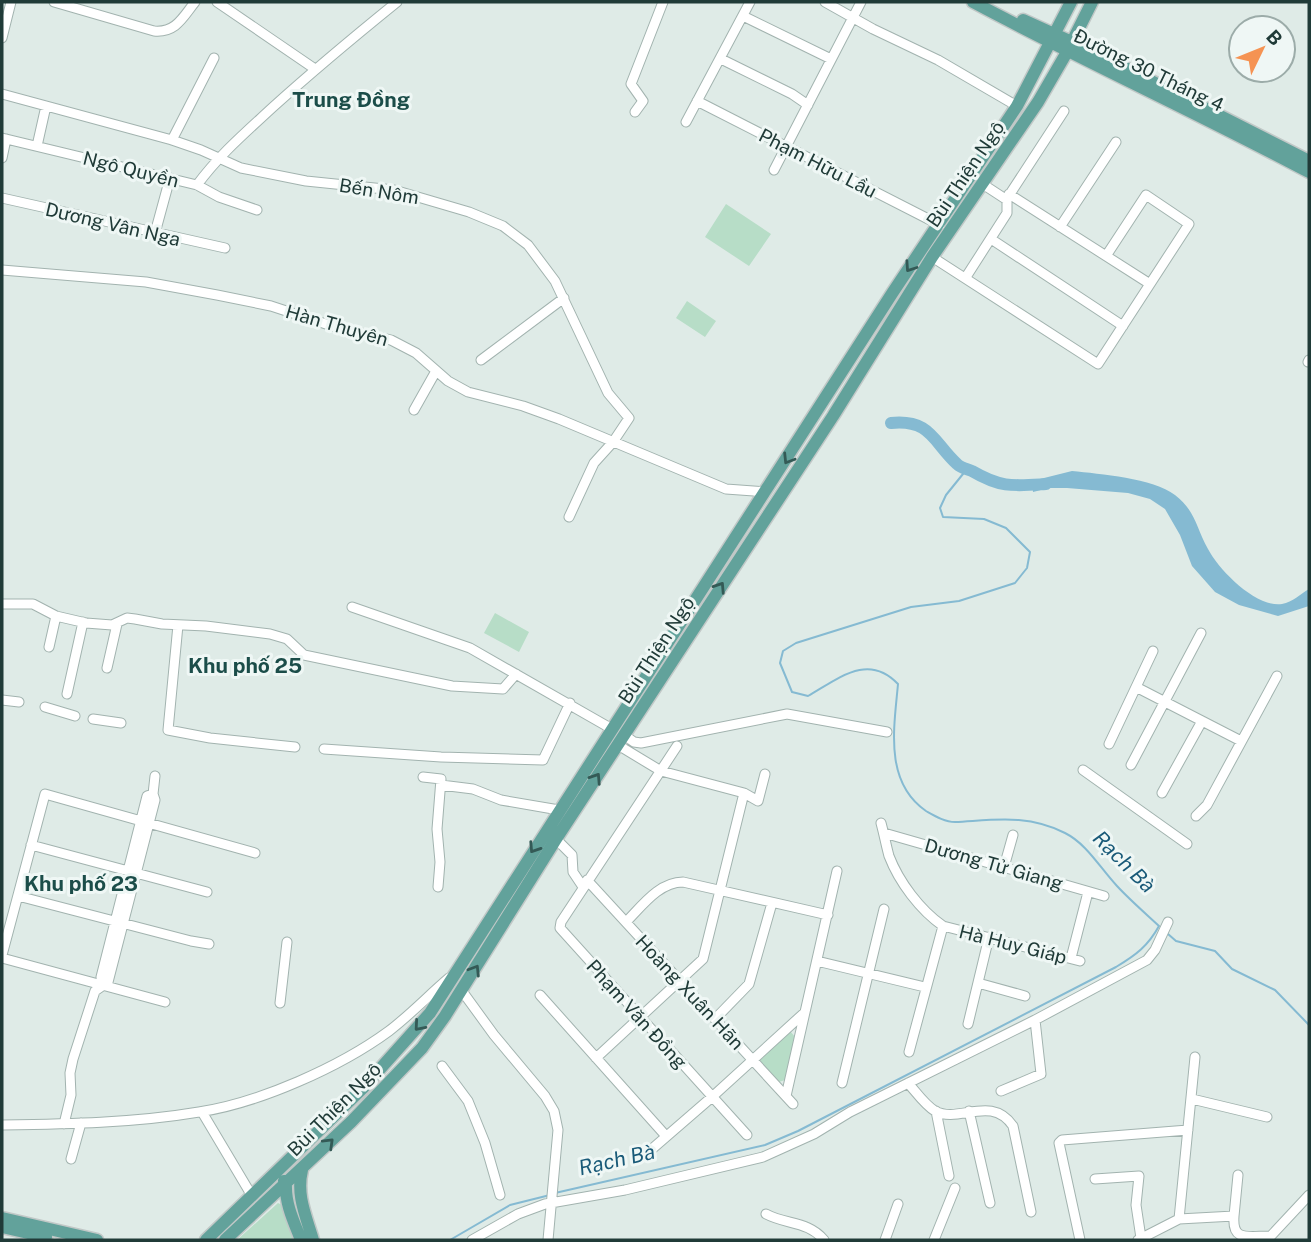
<svg xmlns="http://www.w3.org/2000/svg" width="1311" height="1242" viewBox="0 0 1311 1242" font-family="'Public Sans',sans-serif">
<style>
.green{fill:#b7ddc7}
.water{fill:#85bad2}
.lines{fill:none;stroke-linecap:round;stroke-linejoin:round}
.stream{stroke:#85bad2;stroke-width:2}
.river{stroke:#85bad2;stroke-width:12}
.minor-casing{stroke:#a2b3af;stroke-width:11}
.major-casing{stroke:#c1c8c7;stroke-width:15}
.minor{stroke:#fff;stroke-width:9}
.major{stroke:#62a29b;stroke-width:12}
.oneway{stroke:#345a56}
.labels{text-anchor:middle;stroke-width:6;stroke-linejoin:round;paint-order:stroke}
.street-label{font-size:19px;fill:#203b38;stroke:#eff7f5}
.neighbourhood-label{font-size:21px;font-weight:bold;fill:#1b4d49;stroke:#eff7f5}
.water-label{font-size:21px;font-style:italic;fill:#195a78;stroke:#eff7f5}
</style>
<rect width="100%" height="100%" fill="#dfebe7"/>
<path class="green" d="M726 204 771 234 749 266 705 237Z
M687 301 716 321 705 337 676 318Z
M495 613 529 632 519 652 484 633Z
M790 1031 796 1038 785 1080 779 1082 759 1063 762 1057Z
M278 1203 282 1205 293 1240H237Z"/>
<path class="water" d="M1072 471C1100 474 1153 478 1175 495 1196 511 1196 528 1208 549 1219 570 1256 608 1282 604 1293 602 1300 594 1309 589V606L1278 616 1239 605 1215 592 1192 566 1180 535 1165 509 1150 499 1128 493 1067 488H1049L1033 492 1032 481Z"/>
<g class="lines">
<path class="stream" d="M1168 934 1176 941 1215 951 1232 969 1275 990 1309 1025
M555 1193 765 1145 798 1131 1116 967C1136 955 1148 946 1159 926 1145 913 1130 900 1117 886 1100 868 1087 844 1065 833 1027 814 995 820 955 822 945 822 935 816 926 811 884 782 894 728 898 684 868 652 838 679 808 696L792 692 780 663 783 651 796 643 911 607 959 601 1015 583 1027 568 1030 552 1006 528 984 519 943 517 940 508 946 495 967 469
M450 1240 510 1205 550 1195"/>
<path class="river" d="M891 423C931 419 933 442 957 464 961 468 967 469 972 471 1001 488 1013 486 1046 484"/>
<g class="minor-casing">
<path id="minor" d="M54 2 154 31C176 33 183 17 195 2
M217 2 315 69
M825 2 873 29 938 60 1017 106
M743 16 831 59
M2 38 11 2
M721 59 792 94 808 105
M2 94 172 140 201 150 241 168 306 181 394 190 469 212 503 226 528 245 555 281 608 393 629 418 613 442 594 463 569 517
M697 101 940 225
M635 112 643 101 631 84 663 2
M686 122 750 2
M2 138 197 185 219 197 257 210
M172 140 214 58
M37 146 46 106
M2 158 6 139
M774 170 861 2
M197 185C219 155 246 132 273 107 313 71 355 36 397 2
M1009 194 1150 284
M1008 197 1064 111
M2 198 225 248
M1060 227 1116 142
M155 233 170 178
M991 239 1123 326
M932 257 1098 364 1189 224 1146 195 1106 256
M2 270 146 282 217 295 271 306 332 326 391 340 416 353 448 381 468 392 523 406 559 419 726 489 766 492
M966 277 1007 213V200L981 183
M481 360 564 298
M1308 362 1309 360
M414 410 436 371
M2 604H33L56 616 86 623 112 625 127 618 135 619 162 624 206 626 270 634 287 639 304 655 452 686 503 689 516 674
M352 607 470 648 612 729
M178 625 168 730 210 738 295 747
M49 647 56 616
M107 668 117 624
M1136 687 1241 741
M67 694 83 622
M2 700 19 702
M45 707 75 716
M93 719 121 723
M624 735 634 742 641 743 787 714 887 732
M1109 744 1153 651
M618 745 661 771 744 793 758 801 765 774
M677 746 561 922 560 928 747 1135
M324 749 441 757 543 760 570 703
M1131 765 1201 633
M1083 770 1187 844
M423 777 441 779 437 829 440 862 438 887
M441 785 473 789 501 800 559 810
M1162 793 1202 721
M1196 816 1207 805 1277 676
M881 823C884 834 886 845 889 856 899 882 920 910 943 926L1080 961
M884 833 1104 896
M556 839 572 855 573 872 583 887
M31 845 207 892
M1004 867 1013 835
M587 880 793 1104
M18 896 191 941 209 944
M626 922C642 906 659 882 683 882L828 915
M2 955 45 794 255 853
M2 958 165 1002
M1071 958 1088 892
M817 961 925 987
M978 983 1025 996
M102 986 101 977 147 796 153 794
M462 991 494 1035 545 1096 554 1111 558 1130 548 1240
M540 995 666 1136
M280 1003 287 942
M715 1019 749 984 772 903
M968 1024 989 937
M909 1052 943 926
M596 1058 703 959 744 793
M442 1066 468 1101 485 1143 500 1195
M842 1083 884 909
M908 1083C916 1092 925 1105 935 1111 959 1124 991 1094 1013 1126L1031 1212
M1001 1091 1041 1074 1035 1020
M786 1096 837 871
M1192 1099 1267 1117
M936 1111 949 1176
M969 1111 990 1203
M202 1112 252 1196
M64 1124 71 1095 70 1073 73 1059 95 991 108 982 155 800 153 794 155 776
M2 1125C67 1124 134 1123 199 1112 259 1103 340 1067 389 1031 410 1015 429 995 449 978
M645 1155 712 1097 803 1014
M71 1159 81 1123
M1095 1179 1139 1176 1136 1205 1141 1238
M766 1214C787 1225 808 1221 824 1240
M1234 1216 1238 1175
M1179 1219 1195 1057
M1268 1239 1309 1195
M472 1240 518 1214 545 1204 625 1190 763 1157 814 1134 850 1112 1035 1020 1147 960 1155 950 1168 922
M885 1240 898 1204
M934 1240 955 1188
M1080 1240 1059 1143 1062 1140 1188 1130
M1138 1240 1179 1219 1234 1216C1232 1242 1247 1236 1271 1236"/>
</g>
<g class="major-casing">
<path id="major" d="M973 2C1084 61 1198 113 1309 172
M1023 20 1096 53 1309 161
M302 1170C296 1195 306 1216 313 1240
M284 1181 286 1184C285 1204 294 1222 301 1240
M2 1218 97 1240
M2 1227 46 1237
M206 1240 363 1088 430 1013 893 292 1017 106 1071 2
M225 1240 351 1122 422 1048 445 1016 556 839 833 416 932 257 1038 102 1067 52 1092 2"/>
</g>
<use href="#minor" class="minor"/>
<use href="#major" class="major"/>
</g>
<defs><path id="oneway-chevron" d="M-2-3.5L2.5 0L-2 3.5" fill="none" stroke-width="1.6" stroke-linecap="round" stroke-linejoin="round" transform="scale(1.75)"/></defs>
<g class="oneway">
<use href="#oneway-chevron" transform="translate(910 267) rotate(124)"/>
<use href="#oneway-chevron" transform="translate(788 459) rotate(122)"/>
<use href="#oneway-chevron" transform="translate(720 587) rotate(-57)"/>
<use href="#oneway-chevron" transform="translate(596 778) rotate(-57)"/>
<use href="#oneway-chevron" transform="translate(534 848) rotate(123)"/>
<use href="#oneway-chevron" transform="translate(475 970) rotate(-58)"/>
<use href="#oneway-chevron" transform="translate(419 1026) rotate(131)"/>
<use href="#oneway-chevron" transform="translate(329 1143) rotate(-44)"/>
</g>
<g class="labels">
<g class="street-label">
<text transform="translate(1149 70) rotate(26)" y="7">Đường 30 Tháng 4</text>
<text transform="translate(818 163) rotate(27)" y="7">Phạm Hữu Lầu</text>
<text transform="translate(131 169) rotate(14)" y="7">Ngô Quyền</text>
<text transform="translate(965 174) rotate(-56)" y="7">Bùi Thiện Ngộ</text>
<text transform="translate(379 191) rotate(9)" y="7">Bến Nôm</text>
<text transform="translate(113 224) rotate(13)" y="7">Dương Vân Nga</text>
<text transform="translate(337 325) rotate(16)" y="7">Hàn Thuyên</text>
<text transform="translate(656 650) rotate(-57)" y="7">Bùi Thiện Ngộ</text>
<text transform="translate(994 864) rotate(16)" y="7">Dương Tử Giang</text>
<text transform="translate(1013 944) rotate(14)" y="7">Hà Huy Giáp</text>
<text transform="translate(690 992) rotate(47)" y="7">Hoàng Xuân Hãn</text>
<text transform="translate(637 1014) rotate(48)" y="7">Phạm Văn Đồng</text>
<text transform="translate(334 1109) rotate(-45)" y="7">Bùi Thiện Ngộ</text>
</g>
<g class="neighbourhood-label">
<text x="351" y="107">Trung Đồng</text>
<text x="245" y="673">Khu phố 25</text>
<text x="81" y="891">Khu phố 23</text>
</g>
<g class="water-label">
<text transform="translate(1124 862) rotate(45)" y="7">Rạch Bà</text>
<text transform="translate(617 1160) rotate(-13)" y="7">Rạch Bà</text>
</g>
</g>
<rect width="1311" height="1242" fill="none" stroke="#203b38" stroke-width="7"/>
<g transform="translate(1262 49) rotate(47)"><circle r="33" fill="#eff7f5" stroke="#9caca9" stroke-width="2"/>
<path d="M0-5L12 26L0 18L-12 26Z" fill="#f59353"/>
<text y="-10" font-size="19" font-weight="bold" text-anchor="middle" fill="#203b38">B</text>
</g>
</svg>
